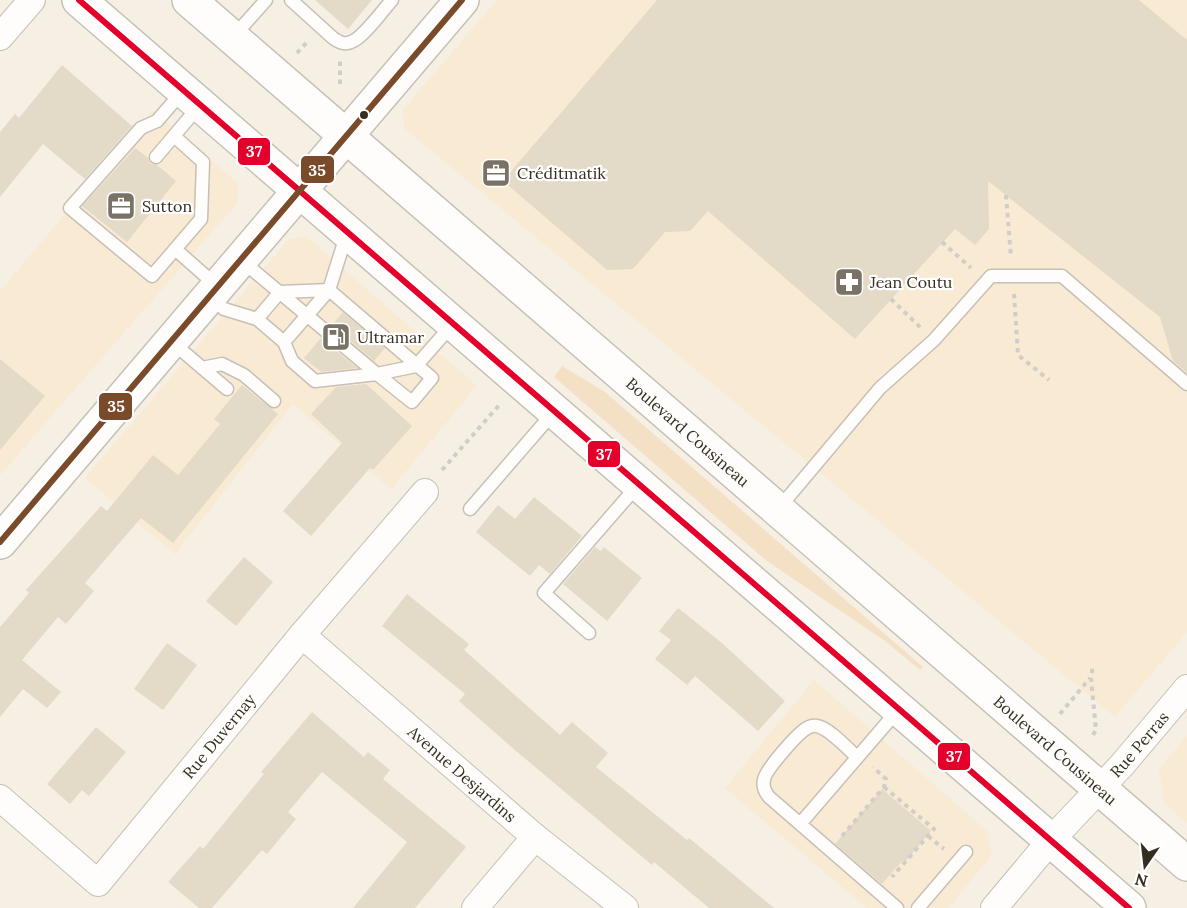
<svg xmlns="http://www.w3.org/2000/svg" width="1187" height="908" viewBox="0 0 1187 908" font-family="Lora,serif">
<style>
.built{fill:#f9ead4}
.green{fill:#f4e1c5}
.building{fill:#e4dac8}
.lines{fill:none;stroke-linecap:round;stroke-linejoin:round}
.lane-casing{stroke:#c7c0b6;stroke-width:15}
.street-casing{stroke:#c7c0b6;stroke-width:28}
.secondary-casing{stroke:#c7c0b6;stroke-width:36}
.primary-casing{stroke:#c7c0b6;stroke-width:36}
.path{stroke:#d1cec9;stroke-width:4;stroke-dasharray:4.5 4.5;stroke-linecap:butt}
.lane{stroke:#fefdfb;stroke-width:12}
.street{stroke:#fefdfb;stroke-width:26}
.secondary{stroke:#fefdfb;stroke-width:33}
.primary{stroke:#fefdfb;stroke-width:33}
.bus-1-casing{stroke:#fff;stroke-width:10}
.bus-2-casing{stroke:#fff;stroke-width:10}
.bus-1{stroke:#e4002b;stroke-width:6}
.bus-2{stroke:#7a4b2a;stroke-width:6}
.bus-dot{fill:#362e21;stroke:#fff;stroke-width:2}
.labels{text-anchor:middle;stroke-width:4.5;stroke-linejoin:round;paint-order:stroke}
.poi-label{font-size:16px;fill:#362e21;stroke:#fff;text-anchor:start}
.street-label{font-size:16px;fill:#362e21;stroke:#fff}
.line-badge{stroke:#fff;stroke-width:2}
.badge-label{font-size:16px;text-anchor:middle;font-weight:bold;fill:#fff}
</style>
<rect width="100%" height="100%" fill="#f5efe4"/>
<path class="built" d="M497 0H1187V632L1115 717 404 128 403 110Z
M153 110 238 183V202L0 475V291Z
M306 236 477 386 391 489 293 404 175 554 85 478 289 239Z
M814 680 987 831 992 854 949 908H867L725 788Z
M1187 736V823L1164 803 1159 769Z"/>
<path class="green" d="M562 366 605 392 923 667 920 670 885 641 767 561 554 377Z"/>
<path class="building" d="M315 0H372L348 29Z
M657 0H1139L1187 40V373L1173 361 1160 317 988 181 989 229 975 245 955 229 855 339 708 211 690 231 665 232 633 269 607 270 503 181Z
M62 65 132 126 85 179 43 144 0 197V132L15 114 19 118Z
M135 148 148 158 151 164 157 165 176 181 127 242 82 206Z
M343 312 385 348 374 361 332 325Z
M321 338 357 368 321 372 304 358Z
M0 359 45 396 0 450Z
M366 384 412 426 373 470 370 468 311 536 283 511 342 443 311 414 336 387Z
M242 385 278 414 173 543 141 518 85 583 94 591 66 624 58 617 22 660 61 692 47 708 23 689 0 717V627L29 593 26 590 101 506 107 511 153 455 178 475 220 424 214 419Z
M534 497 582 536 550 574 539 565 530 576 476 532 498 505 515 519Z
M595 547 601 551 604 547 642 578 607 621 563 584Z
M244 557 273 582 236 626 206 601Z
M407 594 469 644 464 650 560 735 572 722 608 753 596 767 687 840 689 838 774 908H709L654 862 652 865 516 751 459 701 465 694 382 626Z
M678 608 722 643 785 701 758 731 695 676 687 685 655 659 671 640 659 631Z
M167 643 197 665 163 710 134 689Z
M312 712 364 757 368 752 390 770 383 779 466 847 415 908H353L407 842 322 772 288 812 296 819 267 854 262 850 212 908H199L168 882 200 846 203 849 264 774 261 772Z
M96 727 126 752 89 796 82 790 70 804 47 784Z
M882 789 931 831 905 862 903 860 882 884 835 844Z"/>
<g class="lines">
<g class="lane-casing">
<path id="lane" d="M291 0 333 38C339 42 344 45 351 42 363 38 383 10 392 0
M233 37 266 0
M174 136 203 162 201 219 152 276 70 208 141 128 157 121 182 92
M156 157 200 105
M175 249 217 286
M242 261 377 374 416 366 452 325
M210 297 224 309 257 319 284 342 329 290 346 236
M257 319 280 292 329 290 432 378 412 402 377 374 315 381 292 361 284 342
M173 343 227 389
M202 368 222 364 244 375 274 401
M779 508 880 388 934 340 991 276H1062L1187 384
M470 509 553 413
M589 633 544 593 638 485
M857 757C848 749 829 728 817 726 812 725 808 727 804 730 795 737 765 770 764 780 762 787 765 792 769 797L897 908
M800 824 899 709
M918 908 966 852"/>
</g>
<g class="street-casing">
<g id="street">
<path d="M0 37 32 0"/>
<path id="s1" d="M302 635 535 837 625 908"/>
<path id="s2" d="M0 798 98 883 302 635 425 492"/>
<path d="M475 908 535 837"/>
<path id="s3" d="M994 908 1051 840 1122 765 1187 688"/>
</g>
</g>
<g class="secondary-casing">
<path id="secondary" d="M0 542 462 0"/>
</g>
<g class="primary-casing">
<g id="primary">
<path d="M79 0 1129 908"/>
<path id="s4" d="M189 0 1187 864"/>
</g>
</g>
<path class="path" d="M297 53 308 41
M340 84V61
M1006 195 1011 257
M942 242 971 268
M1014 294 1018 355 1049 380
M891 299 921 328
M442 470 501 403
M1060 714 1090 678
M1093 735 1096 730 1091 678 1093 665
M884 787 934 829 892 877
M842 836 884 787 886 779 873 767
M928 836 944 849"/>
<use href="#lane" class="lane"/>
<use href="#street" class="street"/>
<use href="#secondary" class="secondary"/>
<use href="#primary" class="primary"/>
<g class="bus-1-casing">
<path id="bus-1" d="M79 0 1129 908"/>
</g>
<g class="bus-2-casing">
<path id="bus-2" d="M0 542 462 0"/>
</g>
<use href="#bus-1" class="bus-1"/>
<use href="#bus-2" class="bus-2"/>
</g>
<defs>
<g id="office-square" transform="scale(1.5)"><rect x="-9" y="-9" width="18" height="18" rx="4" fill="#797265" stroke="#fff"/><path d="M-6-3h4V-5.5h4V-3h4V5H-6ZM-1-4.5V-3h2v-1.5ZM-6 0V1H6V0Z" fill="#fff"/></g>
<g id="pharmacy-square" transform="scale(1.5)"><rect x="-9" y="-9" width="18" height="18" rx="4" fill="#797265" stroke="#fff"/><path d="M-2-6h4v4h4v4h-4v4h-4v-4h-4v-4h4Z" fill="#fff"/></g>
<g id="fuel-square" transform="scale(1.5)"><rect x="-9" y="-9" width="18" height="18" rx="4" fill="#797265" stroke="#fff"/><path d="M-5.5-6h7V0h2V4h1.3V-2.5L3-4.5l.8-.8L6-3V5H2.5V1h-1V6h-7ZM-4.2-4.7v3.2H.2V-4.7Z" fill="#fff"/></g>
</defs>
<g fill-rule="evenodd">
<use href="#office-square" x="496" y="173"/>
<use href="#office-square" x="121" y="206"/>
<use href="#pharmacy-square" x="849" y="282"/>
<use href="#fuel-square" x="336" y="337"/>
</g>
<circle class="bus-dot" cx="364" cy="115" r="5"/>
<g class="labels">
<g class="poi-label">
<text x="517" y="179">Créditmatik</text>
<text x="142" y="212">Sutton</text>
<text x="870" y="288">Jean Coutu</text>
<text x="357" y="343">Ultramar</text>
</g>
<g class="street-label">
<text dy="6" stroke="none"><textPath href="#s4" startOffset="660">Boulevard Cousineau</textPath></text>
<text dy="6" stroke="none"><textPath href="#s2" startOffset="320">Rue Duvernay</textPath></text>
<text dy="6" stroke="none"><textPath href="#s3" startOffset="219">Rue Perras</textPath></text>
<text dy="6" stroke="none"><textPath href="#s4" startOffset="1146">Boulevard Cousineau</textPath></text>
<text dy="6" stroke="none"><textPath href="#s1" startOffset="212">Avenue Desjardins</textPath></text>
</g>
</g>
<g class="line-badge">
<rect x="237" y="137" width="34" height="29" rx="6" fill="#e4002b"/>
<rect x="300" y="155" width="35" height="29" rx="6" fill="#7a4b2a"/>
<rect x="98" y="392" width="35" height="29" rx="6" fill="#7a4b2a"/>
<rect x="587" y="440" width="34" height="28" rx="6" fill="#e4002b"/>
<rect x="937" y="742" width="34" height="29" rx="6" fill="#e4002b"/>
</g>
<g class="badge-label">
<text x="254" y="157">37</text>
<text x="317" y="176">35</text>
<text x="116" y="412">35</text>
<text x="604" y="460">37</text>
<text x="954" y="762">37</text>
</g>
<g transform="translate(1145 866) rotate(194)" stroke="#ffffff" stroke-width="4.5" paint-order="stroke">
<path d="M0-4.5L10 22L0 15L-10 22Z" fill="#362e21"/>
<text y="-9" font-size="16" font-weight="bold" text-anchor="middle" fill="#362e21">N</text>
</g>
</svg>
